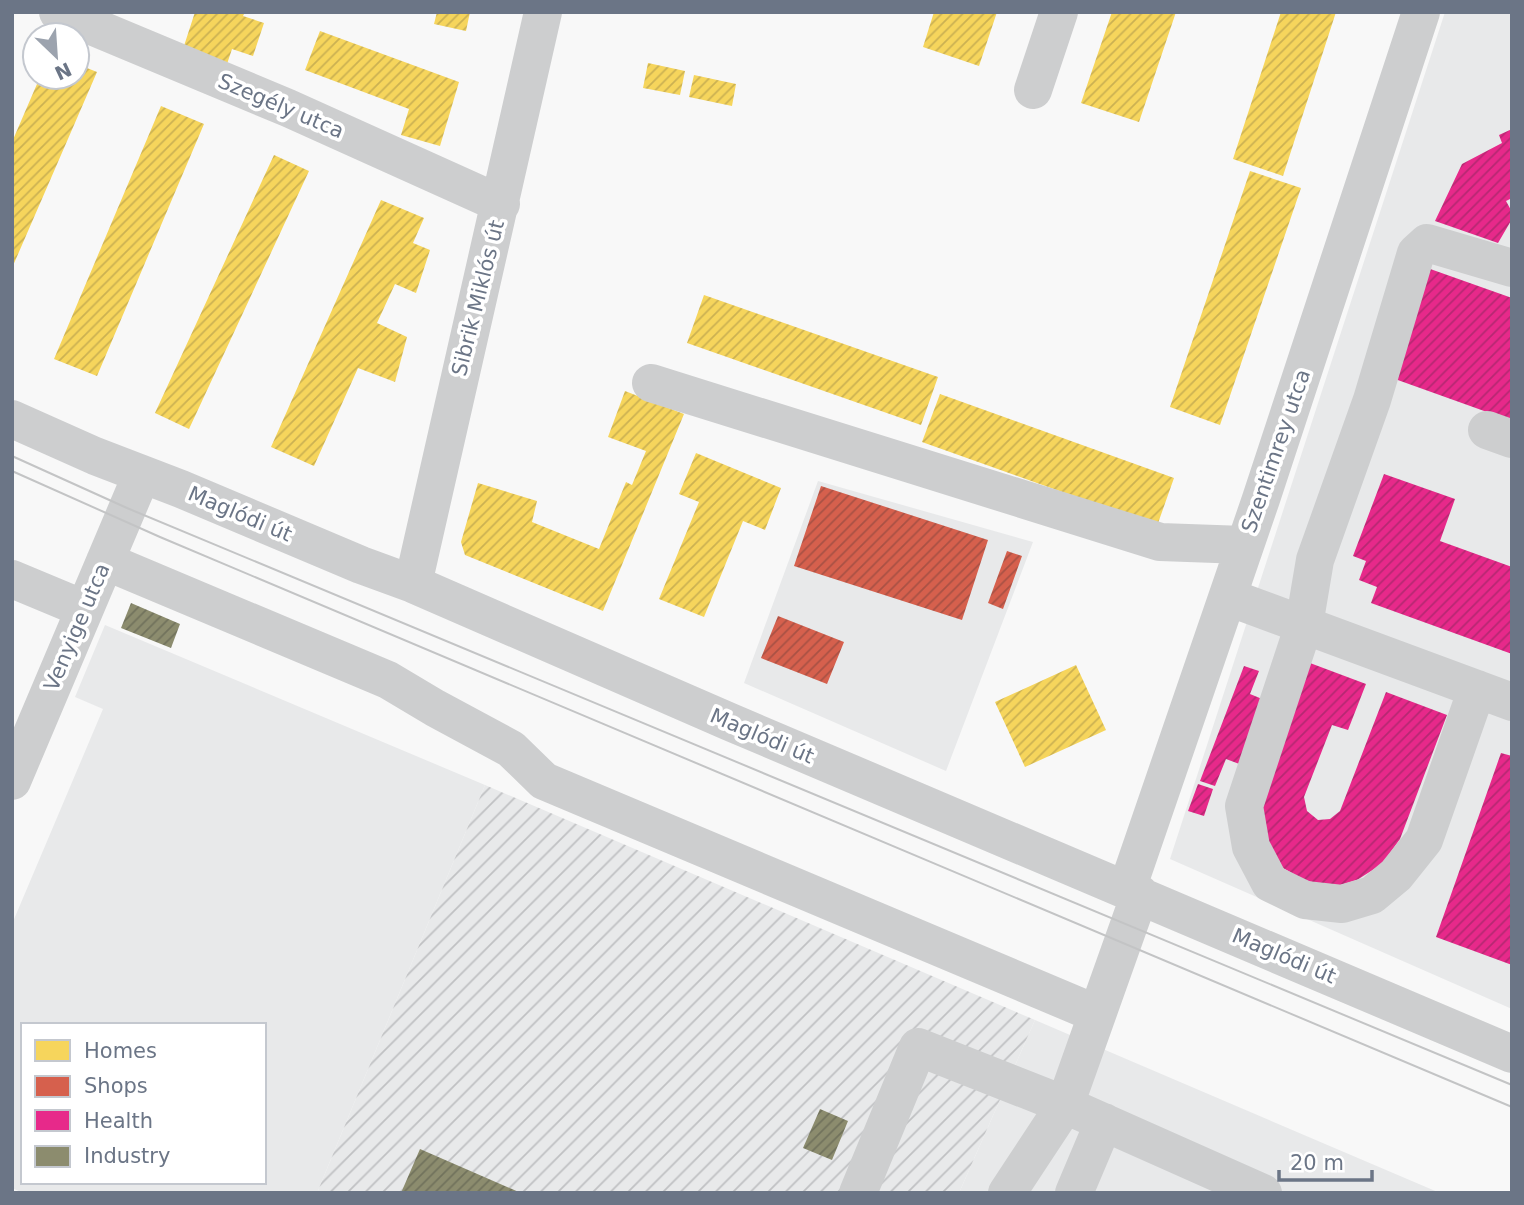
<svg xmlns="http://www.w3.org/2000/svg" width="1524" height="1205" viewBox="0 0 1524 1205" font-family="'DejaVu Sans',sans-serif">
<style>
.built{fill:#e8e9ea;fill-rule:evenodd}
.industrial{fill:url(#industrial-furrows)}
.homes{fill:url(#homes-hatch)}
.shops{fill:url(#shops-hatch)}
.health{fill:url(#health-hatch)}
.industry{fill:url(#industry-hatch)}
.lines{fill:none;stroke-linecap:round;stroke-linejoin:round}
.minor{stroke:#cdcecf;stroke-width:38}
.tram{stroke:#c3c4c5;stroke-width:2}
.labels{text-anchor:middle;stroke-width:7;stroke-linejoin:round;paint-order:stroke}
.street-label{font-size:21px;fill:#6b7586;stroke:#fff}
</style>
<defs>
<pattern id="industrial-furrows" width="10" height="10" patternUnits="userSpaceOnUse" patternTransform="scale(1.75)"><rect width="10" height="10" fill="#e8e9ea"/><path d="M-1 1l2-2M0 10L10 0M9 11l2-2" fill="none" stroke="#c0c1c3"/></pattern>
<pattern id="homes-hatch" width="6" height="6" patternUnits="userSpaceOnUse" patternTransform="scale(1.75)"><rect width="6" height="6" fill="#f6d55c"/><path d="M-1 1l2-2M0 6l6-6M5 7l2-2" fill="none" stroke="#cbb152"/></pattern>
<pattern id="shops-hatch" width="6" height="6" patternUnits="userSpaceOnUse" patternTransform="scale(1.75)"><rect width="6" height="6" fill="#d6604d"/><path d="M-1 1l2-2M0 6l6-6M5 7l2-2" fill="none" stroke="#a85144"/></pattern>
<pattern id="health-hatch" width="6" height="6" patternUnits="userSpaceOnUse" patternTransform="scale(1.75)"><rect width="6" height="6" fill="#e7298a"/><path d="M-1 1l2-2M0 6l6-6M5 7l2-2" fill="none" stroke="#b52872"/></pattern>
<pattern id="industry-hatch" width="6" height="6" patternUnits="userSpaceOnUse" patternTransform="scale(1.75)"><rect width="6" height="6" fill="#8c8c6e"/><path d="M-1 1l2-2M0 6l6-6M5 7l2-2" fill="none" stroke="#71725c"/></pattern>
</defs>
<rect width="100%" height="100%" fill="#f8f8f8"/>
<path class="built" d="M1445 12H1512V1009L1170 859Z
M818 481 1033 542 946 771 744 683Z
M105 625 485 785 317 1193H23L12 1188V924L103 709 75 697ZM23 1025H264V1182H23Z
M1035 1020 1440 1193H959Z"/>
<path class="industrial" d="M485 785 1035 1020 959 1193H317Z"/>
<path class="homes" d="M195 12H245L243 16 264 23 253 56 232 49 227 64 183 49Z
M437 12H470L466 31 434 24Z
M934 12H997L979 66 923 47Z
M1112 12H1176L1139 122 1081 103Z
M1281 12H1336L1283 176 1233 159Z
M320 31 459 82 440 146 401 135 409 109 305 70Z
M648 63 685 71 680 95 643 88Z
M77 64 97 72 12 268V142L40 77H77Z
M694 75 736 84 732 106 689 97Z
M161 106 204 124 97 376 54 359Z
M274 155 309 171 189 429 155 413Z
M1250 171 1301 188 1220 425 1170 407Z
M381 200 424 218 413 243 430 250 416 293 395 284 377 323 407 337 395 382 358 368 314 466 271 447Z
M704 295 938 377 921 425 687 343Z
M625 391 684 414 603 611 465 555 461 542 478 483 537 501 532 522 599 549 626 482 632 485 646 451 608 437Z
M940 394 1174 478 1157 526 922 442Z
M696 453 781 488 765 530 743 521 704 617 659 599 699 502 679 494Z
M1076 665 1106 730 1025 767 995 702Z"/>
<path class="shops" d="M821 486 988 540 962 620 794 566Z
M1007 551 1022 556 1003 609 988 603Z
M778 616 844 642 827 684 761 658Z"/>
<path class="health" d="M1512 129V198L1506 201 1512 212V219L1498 243 1435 221 1462 164 1502 143 1499 135Z
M1419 265 1512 298V421L1381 374Z
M1384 474 1455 499 1440 541 1512 567V654L1371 603 1377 587 1359 580 1366 561 1353 556Z
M1310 663 1366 684 1348 730 1332 725 1304 797 1307 811 1318 820 1330 819 1340 811 1386 692 1447 715 1400 839 1382 864 1357 880 1334 887 1304 880 1283 868 1265 844 1259 816Z
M1244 666 1259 671 1250 694 1267 701 1242 765 1226 759 1215 786 1200 781Z
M1501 753 1512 756V965L1436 937Z
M1198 784 1213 789 1204 816 1188 811Z"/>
<path class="industry" d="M131 603 180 624 171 648 121 628Z
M820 1109 848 1121 832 1160 803 1148Z
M420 1149 521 1193H401Z"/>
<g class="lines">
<path class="minor" d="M58 12 288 108 501 204
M1033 90 1059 12
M1512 268 1427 243 1416 253 1372 400 1315 560 1304 625 1512 702
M651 383 1160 542 1244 545
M12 419 95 456 181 489 361 565 413 584 730 722 1512 1054
M1487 430 1512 439
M105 561 388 680 435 708 511 749 544 781 1097 1014
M12 579 84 609
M413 584 543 12
M1228 597 1304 625 1244 806 1251 847 1270 883 1305 900 1342 904 1372 895 1396 875 1424 840 1477 689
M12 781 142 474
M1127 889 1261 499 1421 12
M858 1193 918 1047 1065 1105 1263 1193
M1007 1193 1065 1105 1140 894
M1074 1193 1104 1122"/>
<path class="tram" d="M12 456 127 508 1512 1085
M12 471 160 537 1512 1107"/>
</g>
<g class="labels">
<g class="street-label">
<text transform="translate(281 106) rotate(23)" y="7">Szegély utca</text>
<text transform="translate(478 298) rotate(-76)" y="7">Sibrik Miklós út</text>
<text transform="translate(1276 451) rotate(-71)" y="7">Szentimrey utca</text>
<text transform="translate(240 514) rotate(23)" y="7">Maglódi út</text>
<text transform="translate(77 627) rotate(-67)" y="7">Venyige utca</text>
<text transform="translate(762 736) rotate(23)" y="7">Maglódi út</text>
<text transform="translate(1284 956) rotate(23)" y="7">Maglódi út</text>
</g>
</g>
<rect width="1524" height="1205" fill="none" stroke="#6b7586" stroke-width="28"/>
<rect x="21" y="1023" width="245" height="161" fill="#ffffff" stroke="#c4c8cf" stroke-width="2"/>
<rect x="35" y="1040" width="35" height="21" fill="#f6d55c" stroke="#c4c8cf" stroke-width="2"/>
<text x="84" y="1058" font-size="21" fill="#6b7586">Homes</text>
<rect x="35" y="1076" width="35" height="21" fill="#d6604d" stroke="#c4c8cf" stroke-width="2"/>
<text x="84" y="1093" font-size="21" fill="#6b7586">Shops</text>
<rect x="35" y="1110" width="35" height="21" fill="#e7298a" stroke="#c4c8cf" stroke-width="2"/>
<text x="84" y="1128" font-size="21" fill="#6b7586">Health</text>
<rect x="35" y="1146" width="35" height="21" fill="#8c8c6e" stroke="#c4c8cf" stroke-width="2"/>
<text x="84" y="1163" font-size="21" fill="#6b7586">Industry</text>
<g transform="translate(56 56) rotate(155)"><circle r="33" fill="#ffffff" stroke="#c4c8cf" stroke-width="2"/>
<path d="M0-5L12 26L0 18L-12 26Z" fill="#9ca3ae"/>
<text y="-10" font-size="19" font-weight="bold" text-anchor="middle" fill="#6b7586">N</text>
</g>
<path d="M1279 1170v10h93v-10" fill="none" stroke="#6b7586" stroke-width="3.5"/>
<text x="1290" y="1170" font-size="21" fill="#6b7586" stroke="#ffffff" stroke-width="5" paint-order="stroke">20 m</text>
</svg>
